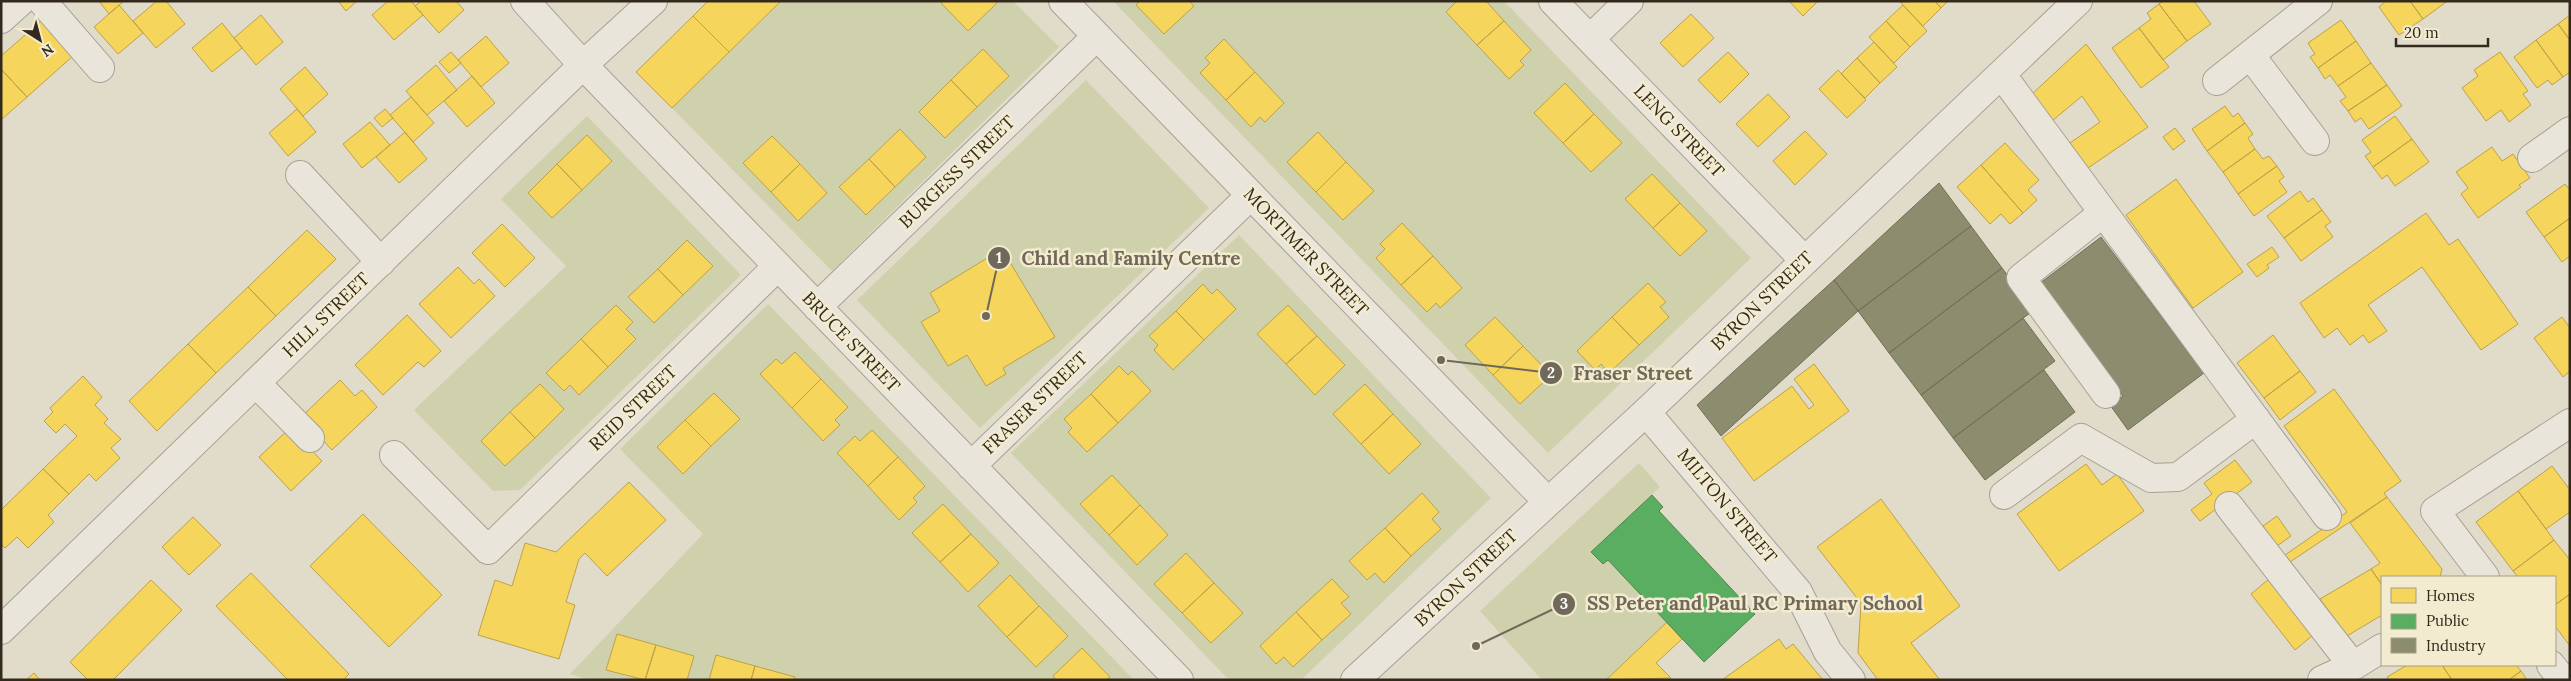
<svg xmlns="http://www.w3.org/2000/svg" width="2571" height="681" viewBox="0 0 2571 681" font-family="Lora,serif">
<style>
.green{fill:#ced1ac}
.homes{fill:#f6d55c;stroke:#bca149}
.public{fill:#5aae61;stroke:#4e864c}
.industry{fill:#8c8c6e;stroke:#716e55}
.lines{fill:none;stroke-linecap:round;stroke-linejoin:round}
.minor-casing{stroke:#a6a094;stroke-width:30}
.minor{stroke:#e9e5db;stroke-width:28}
.labels{text-anchor:middle;stroke-width:5;stroke-linejoin:round;paint-order:stroke}
.street-label{font-size:18px;fill:#33291c;stroke:#f3ebcf}
.leader{fill:none;stroke:#706859;stroke-width:2}
.callout-dot{fill:#706859;stroke:#f3ebcf;stroke-width:2}
.mark-label{font-size:15px;text-anchor:middle;font-weight:bold;fill:#fff}
.callout-label{font-size:19px;text-anchor:middle;font-weight:bold;fill:#706859;stroke:#f3ebcf;stroke-width:5;stroke-linejoin:round;paint-order:stroke}
</style>
<rect width="100%" height="100%" fill="#e1dcca"/>
<path class="green" d="M781 1H1013L1059 47 832 271 672 108Z
M1113 1H1504L1751 258 1548 453Z
M1086 80 1209 208 980 428 857 300Z
M587 116 741 275 520 490 493 491 414 410 566 266 501 199Z
M1239 235 1491 498 1301 680H1229L1011 453Z
M768 304 1134 680H590L570 674 703 534 620 449Z
M1639 463 1660 487 1591 552 1603 564 1608 560 1667 622 1606 680H1542L1480 611Z"/>
<path class="homes" d="M99 1H124L109 14Z
M157 1H166L185 24 156 48 133 21Z
M338 1H357L346 11Z
M388 1H411L423 15 394 40 372 15Z
M421 1H456L464 10 439 33 415 6Z
M708 1H781L729 52 693 16Z
M943 1H995L997 3 968 31 941 3Z
M1140 1H1189L1194 6 1164 34 1136 5Z
M1457 1H1486L1504 21 1477 45 1446 12Z
M1789 1H1818L1803 16Z
M1935 1H1948L1941 8Z
M1935 1 1941 8 1923 26 1900 2Z
M2163 1H2194L2211 24 2187 41 2159 4Z
M2386 1H2410L2423 19 2399 35 2379 7Z
M2410 1H2445L2446 2 2423 19Z
M2159 4 2187 41 2163 60 2139 28 2151 19 2147 13Z
M119 5 143 33 118 54 94 27Z
M1903 5 1927 31 1910 47 1886 21Z
M1691 14 1714 38 1683 67 1660 43Z
M261 15 283 42 256 65 234 38Z
M2570 15V40L2558 24Z
M693 16 729 52 672 108 636 72Z
M2341 20 2356 41 2318 68 2310 57 2315 54 2308 43Z
M41 21 73 56 27 97 1 69V56Z
M1504 21 1531 50 1520 61 1524 65 1509 79 1477 45Z
M1886 21 1910 47 1894 63 1869 37Z
M222 23 242 48 212 72 192 48Z
M2558 24 2570 40V72L2563 77 2536 40Z
M2139 28 2169 67 2141 88 2112 48Z
M486 36 509 63 481 87 458 60Z
M1224 39 1255 72 1226 100 1200 73 1210 63 1205 58Z
M2536 40 2563 77 2552 85 2548 80 2537 88 2514 57Z
M2356 41 2371 63 2338 86 2330 75 2325 79 2318 68Z
M1874 42 1897 67 1880 83 1857 58Z
M2086 44 2148 127 2088 168 2070 143 2100 122 2082 96 2052 121 2032 94Z
M983 49 1009 76 977 107 951 80Z
M451 52 461 63 449 73 439 62Z
M1728 52 1749 74 1720 103 1698 80Z
M2500 52 2528 91 2523 94 2531 105 2509 122 2501 110 2486 121 2462 88 2478 76 2474 70Z
M1857 58 1880 83 1865 98 1841 74Z
M2371 63 2387 85 2348 111 2340 101 2346 97 2338 86Z
M436 65 457 90 427 115 406 91Z
M305 67 328 94 303 116 280 89Z
M1 69 27 97 1 120Z
M1838 70 1866 100 1847 118 1819 89Z
M1255 72 1284 103 1265 122 1260 117 1251 127 1226 100Z
M472 76 495 103 467 127 444 101Z
M951 80 977 107 945 138 919 112Z
M1565 83 1594 114 1563 143 1534 113Z
M2387 85 2402 106 2369 129 2361 118 2355 122 2348 111Z
M1768 94 1790 117 1758 147 1736 124Z
M411 97 434 123 413 142 390 115Z
M2225 106 2233 117 2238 113 2245 123 2207 151 2192 129Z
M297 109 316 132 288 156 269 133Z
M385 109 393 118 382 127 374 118Z
M1594 114 1622 143 1591 172 1563 143Z
M2395 116 2412 139 2373 167 2365 156 2371 152 2362 140Z
M370 122 390 145 362 168 343 144Z
M2245 123 2253 134 2248 138 2255 149 2223 172 2207 151Z
M2175 128 2185 141 2173 150 2163 137Z
M900 129 926 157 895 187 869 159Z
M1805 131 1827 154 1795 185 1773 161Z
M405 132 427 159 399 183 376 157Z
M1318 132 1346 162 1316 192 1287 162Z
M587 135 612 161 582 190 557 164Z
M772 136 800 164 771 192 743 163Z
M2412 139 2429 162 2395 186 2387 175 2382 179 2373 167Z
M2005 143 2039 180 2028 190 2037 200 2023 213 1981 165Z
M2492 147 2502 161 2513 154 2530 178 2519 185 2521 187 2478 218 2461 194 2468 188 2456 172Z
M2255 149 2263 159 2269 156 2277 166 2238 194 2223 172Z
M869 159 895 187 866 215 839 187Z
M1346 162 1374 191 1343 220 1316 192Z
M557 164 582 190 552 218 528 193Z
M800 164 827 193 798 221 771 192Z
M1981 165 2023 213 2010 224 2001 214 1990 224 1957 187Z
M2277 166 2284 177 2279 181 2287 192 2254 216 2238 194Z
M1652 174 1680 203 1653 228 1625 199Z
M2176 179 2243 272 2193 308 2126 215Z
M2565 184 2570 190V218L2544 237 2526 212Z
M2300 191 2308 202 2313 198 2322 210 2284 238 2267 216Z
M1680 203 1707 231 1680 256 1653 228Z
M2322 210 2331 222 2325 226 2333 237 2301 261 2284 238Z
M2426 213 2449 245 2458 239 2518 324 2481 350 2422 267 2368 305 2387 331 2369 343 2363 335 2350 345 2337 328 2324 338 2300 303Z
M2570 218V256L2562 262 2544 237Z
M1402 223 1433 256 1401 285 1376 258 1385 249 1380 244Z
M502 224 535 258 505 287 472 253Z
M307 230 336 259 276 316 248 287Z
M687 240 713 266 683 295 658 269Z
M2272 247 2279 257 2267 265 2269 268 2257 277 2247 264Z
M1002 249 1055 337 1003 368 1006 374 986 386 967 355 948 366 921 322 940 311 930 293Z
M1433 256 1462 288 1440 308 1436 303 1427 312 1401 285Z
M458 267 474 284 479 279 495 296 451 338 419 304Z
M658 269 683 295 654 323 628 297Z
M1648 283 1666 302 1660 307 1669 317 1639 345 1612 317Z
M1203 284 1212 294 1217 289 1236 309 1204 340 1176 311Z
M248 287 276 316 216 373 188 344Z
M616 305 633 322 626 329 636 339 608 367 581 339Z
M1288 305 1317 336 1286 364 1257 334Z
M1176 311 1204 340 1173 370 1154 350 1158 345 1149 336Z
M407 315 441 351 424 367 418 362 383 395 355 365Z
M1495 317 1523 346 1493 375 1465 345Z
M1612 317 1639 345 1609 373 1601 364 1595 370 1577 351Z
M2562 317 2570 328V371L2563 377 2534 338Z
M2273 335 2300 371 2264 398 2237 363Z
M1317 336 1345 365 1315 395 1286 364Z
M581 339 608 367 579 395 570 385 564 391 546 373Z
M188 344 216 373 157 431 129 401Z
M1523 346 1551 375 1520 404 1493 375Z
M795 352 821 379 792 408 760 374 776 359 782 364Z
M1814 364 1849 411 1754 481 1722 438 1792 386 1809 409 1814 405 1794 379Z
M1119 366 1128 375 1132 371 1151 391 1118 423 1091 394Z
M2300 371 2316 392 2280 420 2264 398Z
M83 376 102 397 95 405 108 419 104 423 121 439 111 448 120 458 96 481 89 474 69 494 43 469 77 436 65 424 56 433 44 421 53 412 50 408Z
M821 379 848 407 835 420 840 425 823 441 792 408Z
M340 380 355 396 362 390 377 407 332 450 301 417Z
M540 384 564 409 535 438 510 412Z
M1365 384 1393 414 1361 444 1333 414Z
M2334 389 2401 481 2384 493 2387 497 2290 562 2285 555 2347 512 2284 426Z
M714 393 740 419 711 446 685 420Z
M1091 394 1118 423 1087 452 1068 432 1072 428 1064 419Z
M510 412 535 438 505 466 481 441Z
M1393 414 1421 444 1389 474 1361 444Z
M685 420 711 446 683 474 657 447Z
M290 428 322 461 291 491 259 457Z
M872 430 898 457 868 486 837 453 855 436 860 441Z
M898 457 925 486 913 498 917 502 899 520 868 486Z
M2235 460 2252 482 2200 521 2191 510 2212 494 2204 483Z
M2086 464 2102 485 2117 474 2144 511 2059 571 2017 514Z
M2552 466 2570 490V512L2546 529 2518 491Z
M43 469 69 494 48 515 54 522 28 548 17 537 5 548 1 544V510Z
M1112 475 1140 505 1109 535 1080 504Z
M629 482 666 520 607 576 585 553 579 559 566 602 575 605 559 659 478 635 495 580 512 586 525 543 556 552Z
M2518 491 2554 540 2513 571 2476 522Z
M1422 493 1439 512 1432 519 1441 529 1411 556 1385 528Z
M2387 497 2442 569 2440 577H2382V585L2371 569 2380 563 2350 523Z
M1881 499 1960 606 1911 643 1940 680H1878L1858 653 1861 603 1817 547Z
M943 504 971 534 940 562 912 533Z
M1140 505 1168 535 1137 565 1109 535Z
M363 514 442 595 389 647 310 566Z
M2277 516 2291 536 2277 546 2263 526Z
M193 517 221 545 189 575 162 547Z
M1385 528 1411 556 1384 583 1375 573 1367 580 1349 561Z
M971 534 999 563 968 592 940 562Z
M2554 540 2570 560V594L2555 605V577H2518L2513 571Z
M1186 553 1214 583 1182 613 1154 584Z
M2371 569 2382 585V615L2347 636 2320 599Z
M251 573 349 674 343 680H288L216 606Z
M1010 575 1039 606 1007 637 978 606Z
M1332 579 1349 597 1341 603 1351 614 1322 640 1296 612Z
M2269 579 2313 635 2295 650 2251 594Z
M151 580 182 610 113 680H88L70 662Z
M1214 583 1243 613 1211 643 1182 613Z
M2570 594V646L2555 626V605Z
M1039 606 1068 636 1036 667 1007 637Z
M1296 612 1322 640 1293 667 1284 657 1276 664 1260 646Z
M1667 622 1682 639 1656 663 1671 678 1606 680Z
M617 634 656 645 645 680 606 670Z
M1779 639 1786 649 1793 644 1823 680H1722Z
M656 645 694 656 687 680H645Z
M1082 648 1110 677 1106 680H1056L1053 676Z
M716 655 755 666 751 680H709Z
M2407 665H2442L2452 680H2389L2387 677Z
M2442 665H2516L2521 671 2509 680H2452Z
M755 666 795 677 794 680H751Z
M2521 671 2527 680H2509Z
M34 673 40 680H26Z"/>
<path class="public" d="M1652 495 1663 507 1659 511 1755 614 1704 662 1608 560 1603 564 1591 552Z"/>
<path class="industry" d="M1939 183 1971 226 1858 311 1834 280Z
M1971 226 2002 268 1889 353 1858 311Z
M2101 237 2204 373 2128 430 2110 405 2123 396 2039 284Z
M2002 268 2034 310 1921 395 1889 353Z
M1834 280 1858 311 1721 436 1697 405Z
M2023 318 2055 361 1953 438 1921 395Z
M2044 370 2075 412 1985 480 1953 438Z"/>
<g class="lines">
<g class="minor-casing">
<path id="minor" d="M42 1 100 68
M525 1 583 65 1179 680
M1063 1 1548 502
M1553 1 1805 261
M1 19 21 1
M1590 39 1629 1
M2251 56 2315 141
M2002 75 2327 516
M2217 81 2318 1
M2532 158 2570 131
M300 175 381 262
M2103 213 2021 278 2106 394
M817 307 1097 36
M256 383 310 438
M1646 412 1798 592 1828 652 1851 680
M394 455 488 550 778 266
M971 466 1251 195
M2004 495 2081 438 2151 478 2178 477 2256 419
M2229 506 2353 666
M2485 577 2435 511 2570 423
M1 630 583 65 653 1
M2551 665 2563 680
M1355 680 1646 412 2078 1
M2322 680 2353 666 2382 648"/>
</g>
<use href="#minor" class="minor"/>
</g>
<g class="labels">
<g class="street-label">
<text transform="translate(1679 131) rotate(46)" y="6">LENG STREET</text>
<text transform="translate(957 172) rotate(-44)" y="6">BURGESS STREET</text>
<text transform="translate(1306 252) rotate(46)" y="6">MORTIMER STREET</text>
<text transform="translate(1762 301) rotate(-44)" y="6">BYRON STREET</text>
<text transform="translate(326 315) rotate(-44)" y="6">HILL STREET</text>
<text transform="translate(851 342) rotate(46)" y="6">BRUCE STREET</text>
<text transform="translate(1035 403) rotate(-44)" y="6">FRASER STREET</text>
<text transform="translate(633 408) rotate(-44)" y="6">REID STREET</text>
<text transform="translate(1727 506) rotate(50)" y="6">MILTON STREET</text>
<text transform="translate(1466 578) rotate(-43)" y="6">BYRON STREET</text>
</g>
</g>
<path class="leader" d="M986 316L999 258M1441 360L1551 373M1476 646L1564 604"/>
<g class="callout-dot">
<circle cx="986" cy="316" r="5"/>
<circle cx="1441" cy="360" r="5"/>
<circle cx="1476" cy="646" r="5"/>
<circle cx="999" cy="258" r="12"/>
<circle cx="1551" cy="373" r="12"/>
<circle cx="1564" cy="604" r="12"/>
</g>
<g class="mark-label">
<text x="999" y="263">1</text>
<text x="1551" y="378">2</text>
<text x="1564" y="609">3</text>
</g>
<g class="callout-label">
<text x="1131" y="265">Child and Family Centre</text>
<text x="1633" y="380">Fraser Street</text>
<text x="1755" y="610">SS Peter and Paul RC Primary School</text>
</g>
<rect width="2571" height="681" fill="none" stroke="#33291c" stroke-width="5"/>
<rect x="2381" y="576" width="175" height="90" fill="#f3ebcf" stroke="#a69d87"/>
<rect x="2391" y="588" width="25" height="15" fill="#f6d55c" stroke="#a69d87"/>
<text x="2426" y="601" font-size="15" fill="#33291c">Homes</text>
<rect x="2391" y="614" width="25" height="15" fill="#5aae61" stroke="#a69d87"/>
<text x="2426" y="626" font-size="15" fill="#33291c">Public</text>
<rect x="2391" y="638" width="25" height="15" fill="#8c8c6e" stroke="#a69d87"/>
<text x="2426" y="651" font-size="15" fill="#33291c">Industry</text>
<g transform="translate(40 40) rotate(144)" stroke="#f3ebcf" stroke-width="4" paint-order="stroke">
<path d="M0-4L9 19L0 12L-9 19Z" fill="#33291c"/>
<text y="-8" font-size="14" font-weight="bold" text-anchor="middle" fill="#33291c">N</text>
</g>
<path d="M2396 38v8h92v-8" fill="none" stroke="#33291c" stroke-width="2.5"/>
<text x="2404" y="38" font-size="15" fill="#33291c" stroke="#f3ebcf" stroke-width="4" paint-order="stroke">20 m</text>
</svg>
